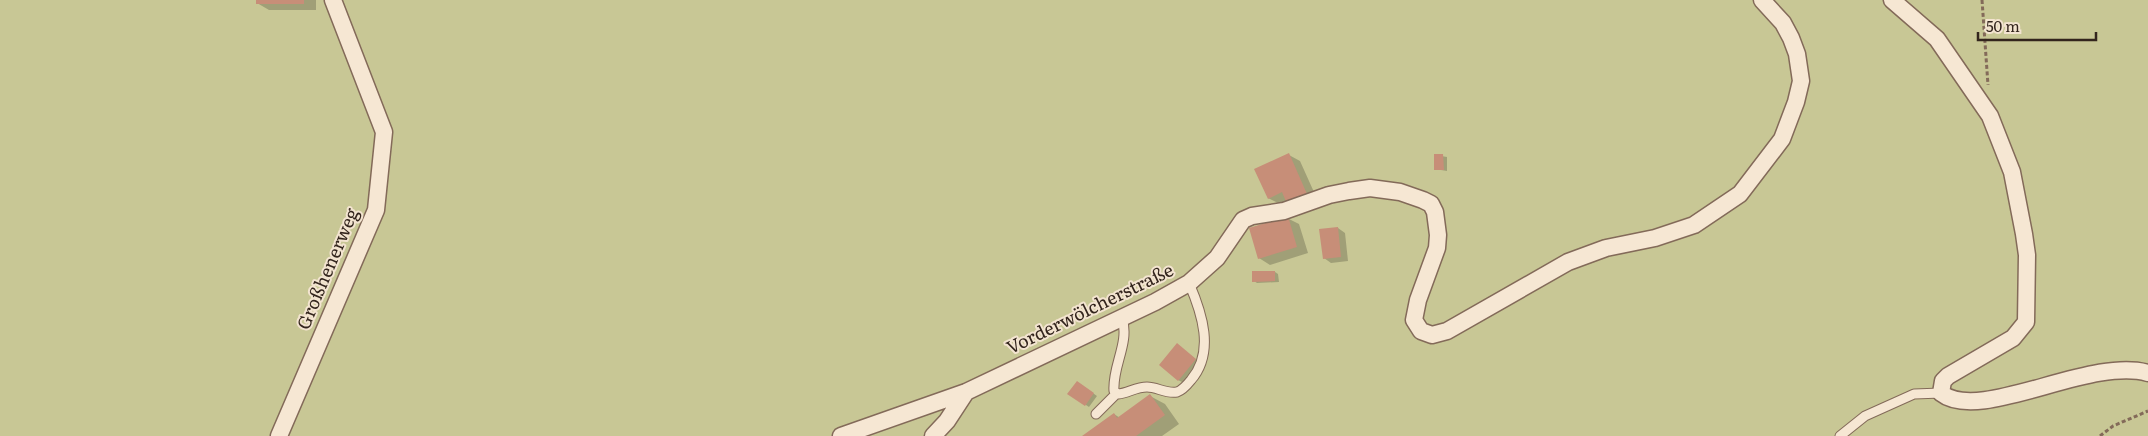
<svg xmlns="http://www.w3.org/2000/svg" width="2148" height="436" viewBox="0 0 2148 436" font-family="Literata,serif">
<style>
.green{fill:#c8c795}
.shadow{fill:#0003}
.building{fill:#c78e78}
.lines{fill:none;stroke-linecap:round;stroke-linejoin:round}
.service-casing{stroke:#836a59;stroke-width:11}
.minor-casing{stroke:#836a59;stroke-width:19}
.path{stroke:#836a59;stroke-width:3;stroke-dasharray:4 2.5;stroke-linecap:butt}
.service{stroke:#f6e7d3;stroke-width:9}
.minor{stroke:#f6e7d3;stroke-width:16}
.labels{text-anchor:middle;stroke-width:4;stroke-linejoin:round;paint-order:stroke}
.street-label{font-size:18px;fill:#33251d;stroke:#f3e4d0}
</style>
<rect width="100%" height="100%" fill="#ebd8c1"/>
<path class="green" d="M0 0H2148V436H0Z"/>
<path class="shadow" d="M257 0H316V10H269L257 3Z
M1289 155 1300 161 1318 201H1287L1280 204 1268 198Z
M1435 155 1447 157V171L1435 169Z
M1287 218 1299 224 1308 253 1270 265 1259 258Z
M1338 228 1345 233 1348 261 1331 263 1324 258Z
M1275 272 1278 274 1279 282 1257 283 1254 281Z
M1177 345 1202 364 1186 384 1178 380Z
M1080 384 1097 396 1089 407 1086 405Z
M1150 396 1165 404 1179 424 1162 436H1084L1114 414 1120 418Z"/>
<path class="building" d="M256 0H304V4H256Z
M1289 153 1307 194 1287 204 1282 192 1268 199 1254 169Z
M1434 154H1443L1444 170H1434Z
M1288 216 1297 247 1258 259 1249 228Z
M1338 227 1341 257 1323 259 1319 229Z
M1252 271H1275V281L1252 282Z
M1177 343 1196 359 1178 381 1159 365Z
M1077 381 1094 393 1085 406 1067 394Z
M1150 394 1165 415 1136 436H1082L1114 413 1117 418Z"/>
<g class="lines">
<g class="service-casing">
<path id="service" d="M1122 318C1130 343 1112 366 1114 391L1118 394C1128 393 1136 387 1147 387 1157 387 1166 394 1177 392 1183 390 1187 385 1191 380 1215 352 1202 313 1189 283
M1096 414 1116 394
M1840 436 1865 416 1914 394 1941 393"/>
</g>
<g class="minor-casing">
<path id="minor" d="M1892 0 1937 39 1990 116 2012 172 2024 234 2027 255 2026 322 2013 338 1948 376 1943 381 1941 393C1980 424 2090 356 2148 373
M279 436 376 210 384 132 333 0
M841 436 966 392 1155 302 1189 283 1217 258 1243 220 1252 216 1284 211 1329 195 1349 191 1370 188 1400 192 1423 200 1431 204 1435 212 1438 235 1437 248 1418 300 1414 320 1421 331 1432 335 1447 331 1568 262 1606 248 1655 238 1694 225 1740 194 1782 139 1796 102 1801 81 1797 54 1791 38 1783 23 1762 0
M933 436 947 421 966 392"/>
</g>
<path class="path" d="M1982 0 1988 85
M2100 436 2113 426 2148 411"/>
<use href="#service" class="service"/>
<use href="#minor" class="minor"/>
</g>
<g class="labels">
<g class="street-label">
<text transform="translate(328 269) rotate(-67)" y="6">Großhenerweg</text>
<text transform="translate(1090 309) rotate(-26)" y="6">Vorderwölcherstraße</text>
</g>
</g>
<path d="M1978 32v8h118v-8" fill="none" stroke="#33251d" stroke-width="2.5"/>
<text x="1986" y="32" font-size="15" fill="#33251d" stroke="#f3e4d0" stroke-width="4" paint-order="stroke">50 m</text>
</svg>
